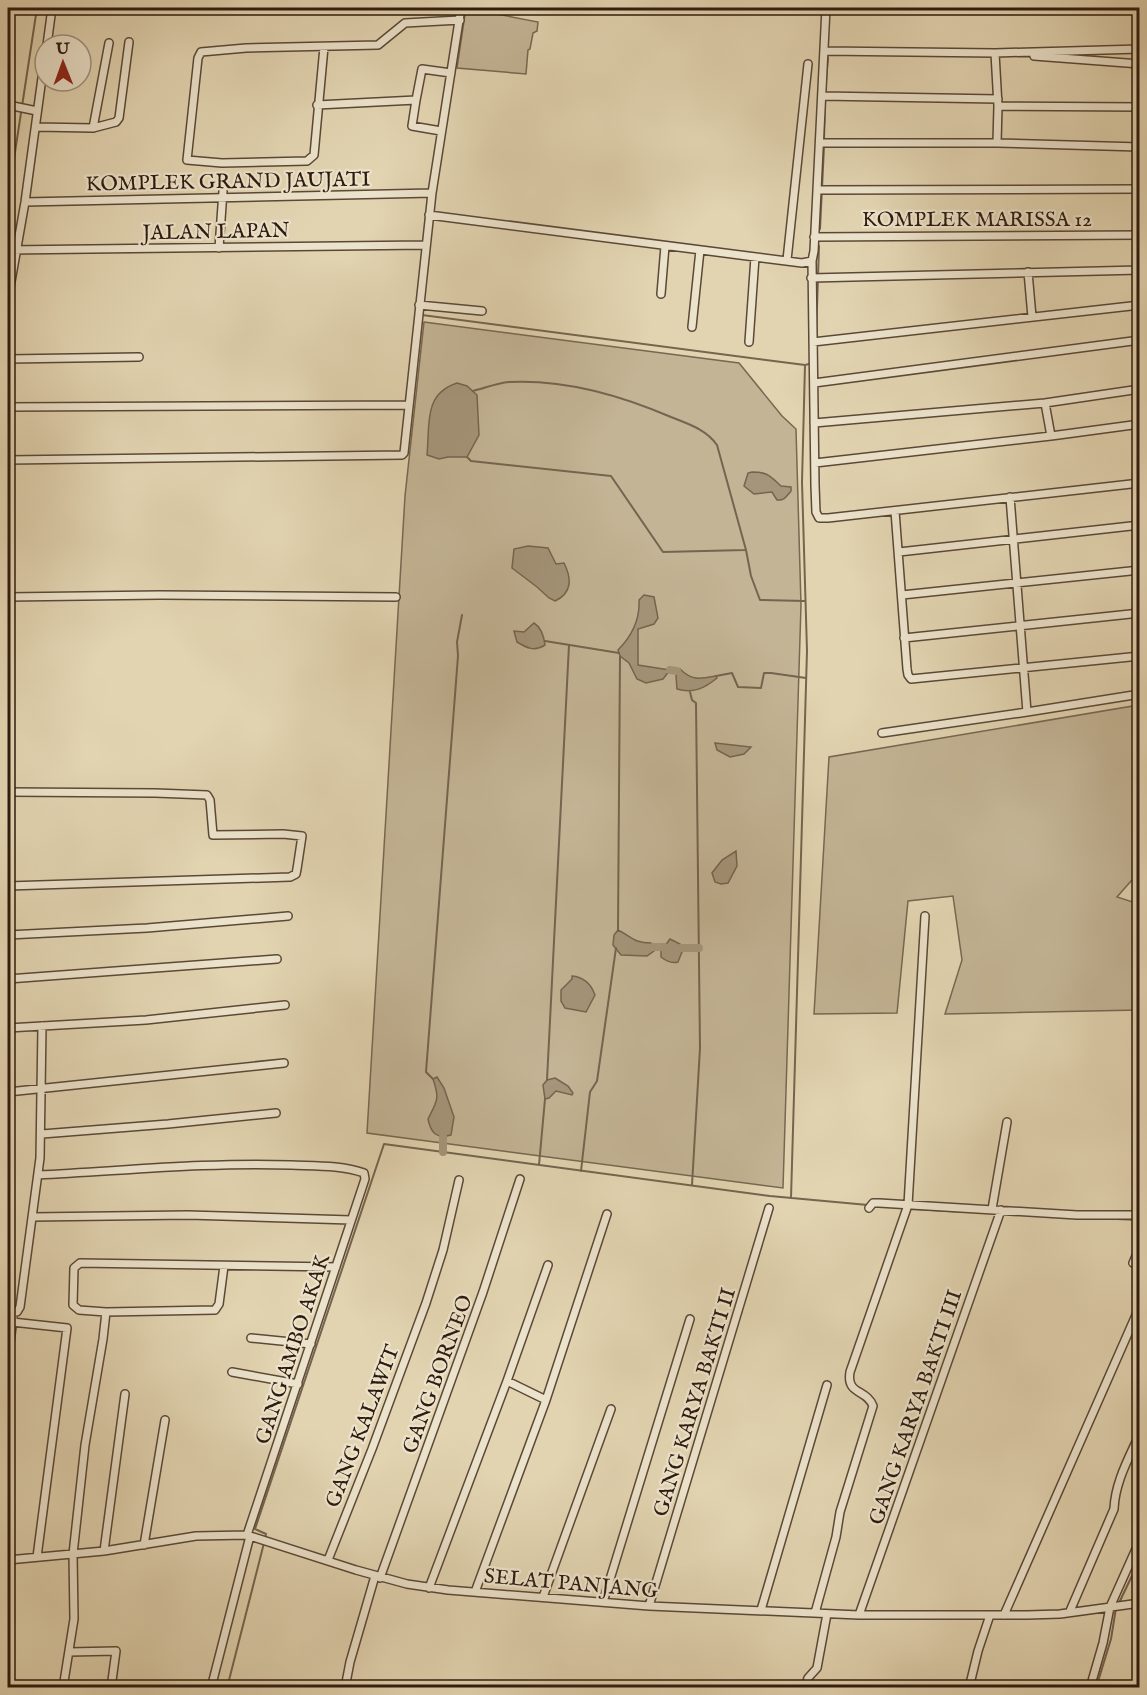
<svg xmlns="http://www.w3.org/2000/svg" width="1147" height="1695" viewBox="0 0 1147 1695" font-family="'IM FELL English',serif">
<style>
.green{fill:#c3b495;stroke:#786752;stroke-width:1.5}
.water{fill:#a5957a;stroke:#75644f;stroke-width:1.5}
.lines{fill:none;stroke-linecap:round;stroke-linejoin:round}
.stream{stroke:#75644f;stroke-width:2}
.canal{stroke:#a5957a;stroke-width:8}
.minor-casing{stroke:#5b4837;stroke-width:10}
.minor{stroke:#ece3cc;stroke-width:7}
.labels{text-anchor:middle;stroke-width:4.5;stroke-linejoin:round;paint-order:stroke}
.street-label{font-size:21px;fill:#2e1a0e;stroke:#ece3cc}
</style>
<rect width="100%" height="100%" fill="#e2d4b1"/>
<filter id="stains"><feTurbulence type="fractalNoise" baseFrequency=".00333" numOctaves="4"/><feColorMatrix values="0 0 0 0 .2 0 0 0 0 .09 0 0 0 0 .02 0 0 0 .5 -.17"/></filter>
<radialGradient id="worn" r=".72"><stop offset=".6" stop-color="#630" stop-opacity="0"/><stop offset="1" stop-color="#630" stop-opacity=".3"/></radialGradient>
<path class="green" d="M466 8 538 22 537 31 533 33 530 49 528 50 526 74 457 68Z
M424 322 739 363 782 416 796 429 801 605 783 1188 367 1133 405 496Z
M1139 705V872L1117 897 1139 904V1010L945 1014 962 960 953 896 908 901 897 1013 814 1014 829 757Z"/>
<path class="water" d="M457 383 467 386 477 395 479 435 467 457H448L439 459 427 455C430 425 423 394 457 383Z
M752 472C768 472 770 476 781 486L791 487V491C787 496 784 501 777 500L772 492 754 494 744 486 748 473Z
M528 546 548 548 556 564 564 563C572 579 572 593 555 601L549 598 537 587 512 568 514 549Z
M644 595 654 597 658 618 654 624 638 629V665L670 670 663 679 646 683 637 679 629 663 620 656 618 650C632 636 640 619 639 600Z
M534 623C542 628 544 637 545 645 534 652 527 648 517 642L514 631 524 632Z
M680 669C692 681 700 679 716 676L717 678C705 688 693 694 677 689L676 676Z
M715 743 751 747 744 754 730 757 717 750Z
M736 851 737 866 728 883 721 884 715 882 712 873 722 860Z
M618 930C632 937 634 943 651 943L654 951 647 956 621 955 613 945 614 935Z
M670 939 680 944 682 952 678 962C671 964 666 961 661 957V951Z
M572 976C584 977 591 984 595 995L586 1012 565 1008 561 1001V990L572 979Z
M437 1077 444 1088 454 1117 451 1135C436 1139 431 1133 428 1119 437 1101 440 1099 433 1079Z
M555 1078 568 1086 573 1093 572 1095 556 1091 549 1098 545 1099 543 1085 547 1080Z"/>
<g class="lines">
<path class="stream" d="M828 47V29
M825 92 828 58
M824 139 825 101
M8 198 37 8
M820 229 824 147
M422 315 805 365 813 363
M816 339 819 246
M473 391C485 388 497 383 509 382 565 379 620 395 671 417 688 424 706 429 717 445L746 550 751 576 760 600 805 601
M467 457 471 461 611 476 663 552 745 550
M545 641 619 653
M716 676 732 673 738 687 761 688 764 673H771L806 678
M690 692 692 700 696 703 700 1048 692 1185
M618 930 620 656
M433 1079 426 1072 458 656 457 642 462 615
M547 1080 569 645
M539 1165 545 1099
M581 1171 590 1092 597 1081 616 948
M791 1198 807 651 802 482 805 365
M913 1209 966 1212
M1094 1218 1140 1220
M265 1538 266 1534 255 1529 384 1144 770 1196 868 1205
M1119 1603 1140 1559
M227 1688 264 1543
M1096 1688 1111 1639 1116 1608"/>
<path class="canal" d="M670 670 677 671
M653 947H664
M681 948H699
M443 1152V1137"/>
<g class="minor-casing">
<path id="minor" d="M47 45 52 8
M324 47 314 155 307 161 222 163 187 160 198 58 201 52 246 48 378 45 405 23 460 20
M825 51 995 53 1140 49
M995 53 998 106 997 143
M1034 56 1140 64
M822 96 998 99
M416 100 412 126 441 131
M8 105 37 111
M317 105 416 100 422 69 451 73
M998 106 1140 107
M36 127 93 128 116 122 119 118 129 42
M93 128 109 43
M820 143H997L1140 147
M817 190 1140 189
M25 202 432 193
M429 215 802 263 812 261 814 251 826 8
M814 237 1140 235
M219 248 224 177
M8 250 425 245
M787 260 808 64
M812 261 815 485 816 512 819 518H828L1140 483
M1028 272 1032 317
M811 278 1140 270
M661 294 665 246
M419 305 482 311
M8 318 9 293 25 202 45 56
M692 327 700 250
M749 342 755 257
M813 342 1140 305
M8 359 139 357
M814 383 1140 340
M8 407 408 405
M814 423 1045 403 1140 389
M1051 436 1140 424
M8 460 402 455 404 453 432 193 461 8
M815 463 1051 436 1045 403
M1010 497 1027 712 1140 694
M895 511 907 669 908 675 911 679 1140 656
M899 552 1140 525
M902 595 1140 570
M8 597 160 595 396 597
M904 638 1140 613
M882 733 1027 712
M8 792 155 793 207 795 210 800 213 835 283 834 302 836 297 869 296 874 290 877 8 886
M8 935 147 928 288 916
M8 979 277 959
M8 1028 146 1020 285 1005
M8 1092 284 1063
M42 1134 168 1124 276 1113
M38 1175C122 1171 207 1162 291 1165 315 1166 342 1165 364 1173L365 1179 247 1535
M869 1208 873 1203H879L1077 1215H1140
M992 1209 1007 1122
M32 1217 188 1215 351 1220
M1133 1263 1140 1247
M224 1266 219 1304 215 1310 106 1312 79 1310 73 1305 74 1268 80 1263 336 1267
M8 1312H17L20 1307 40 1158 42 1026
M12 1322 67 1328 37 1557
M251 1338 311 1344
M8 1360 13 1318
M232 1372 298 1384
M546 1400 607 1214
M144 1545 165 1420
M104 1551 125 1394
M8 1560 104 1551 196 1536 247 1535 356 1570 407 1584 448 1590 649 1606 859 1615H1027L1060 1614 1140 1603
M328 1560 372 1449 426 1303 443 1250 459 1180
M380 1578 483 1292 520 1179
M429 1588 507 1381 548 1265
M475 1592 546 1400 507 1381
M543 1597 611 1409
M603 1602 690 1319
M649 1606 769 1208
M761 1610 827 1385
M1070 1611 1114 1509C1115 1482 1129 1458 1140 1433
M815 1613 836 1537 840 1512 873 1406C867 1389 846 1395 850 1372L908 1205 925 916
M859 1615 1001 1210
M1004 1615 1140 1306
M69 1652 116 1651 111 1688
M63 1688 74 1619 73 1554 85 1445 103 1339 106 1312
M211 1688 250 1536
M345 1688 350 1662 375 1576
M805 1688 808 1678 817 1668 827 1614
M969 1688 978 1651 990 1615
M1090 1688 1103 1643 1110 1607 1140 1540"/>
</g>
<use href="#minor" class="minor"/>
</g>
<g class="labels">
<g class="street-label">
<text transform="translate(228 181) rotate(-1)" y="7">KOMPLEK GRAND JAUJATI</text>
<text x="977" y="226">KOMPLEK MARISSA 12</text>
<text transform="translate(216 231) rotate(-1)" y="7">JALAN LAPAN</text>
<text transform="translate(292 1349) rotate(-72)" y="7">GANG AMBO AKAK</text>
<text transform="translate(437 1374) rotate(-70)" y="7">GANG BORNEO</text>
<text transform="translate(694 1402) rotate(-73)" y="7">GANG KARYA BAKTI II</text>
<text transform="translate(915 1407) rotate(-71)" y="7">GANG KARYA BAKTI III</text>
<text transform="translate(362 1426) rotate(-69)" y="7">GANG KALAWIT</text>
<text transform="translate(571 1583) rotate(5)" y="7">SELAT PANJANG</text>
</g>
</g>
<rect width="1147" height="1695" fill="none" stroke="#e2d4b1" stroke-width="30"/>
<rect x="9" y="9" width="1129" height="1677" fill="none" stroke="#2e1a0e" stroke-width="3"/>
<rect x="15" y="15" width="1117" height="1665" fill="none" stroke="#2e1a0e" stroke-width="1.5"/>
<g transform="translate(63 63) rotate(359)"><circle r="28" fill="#ece3cc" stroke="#a09380" stroke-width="1.5"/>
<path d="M0-4.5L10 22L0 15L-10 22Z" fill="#8f2418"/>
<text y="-9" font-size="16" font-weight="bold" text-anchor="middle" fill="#2e1a0e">U</text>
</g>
<rect width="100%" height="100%" filter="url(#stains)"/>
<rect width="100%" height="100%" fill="url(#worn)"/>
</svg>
